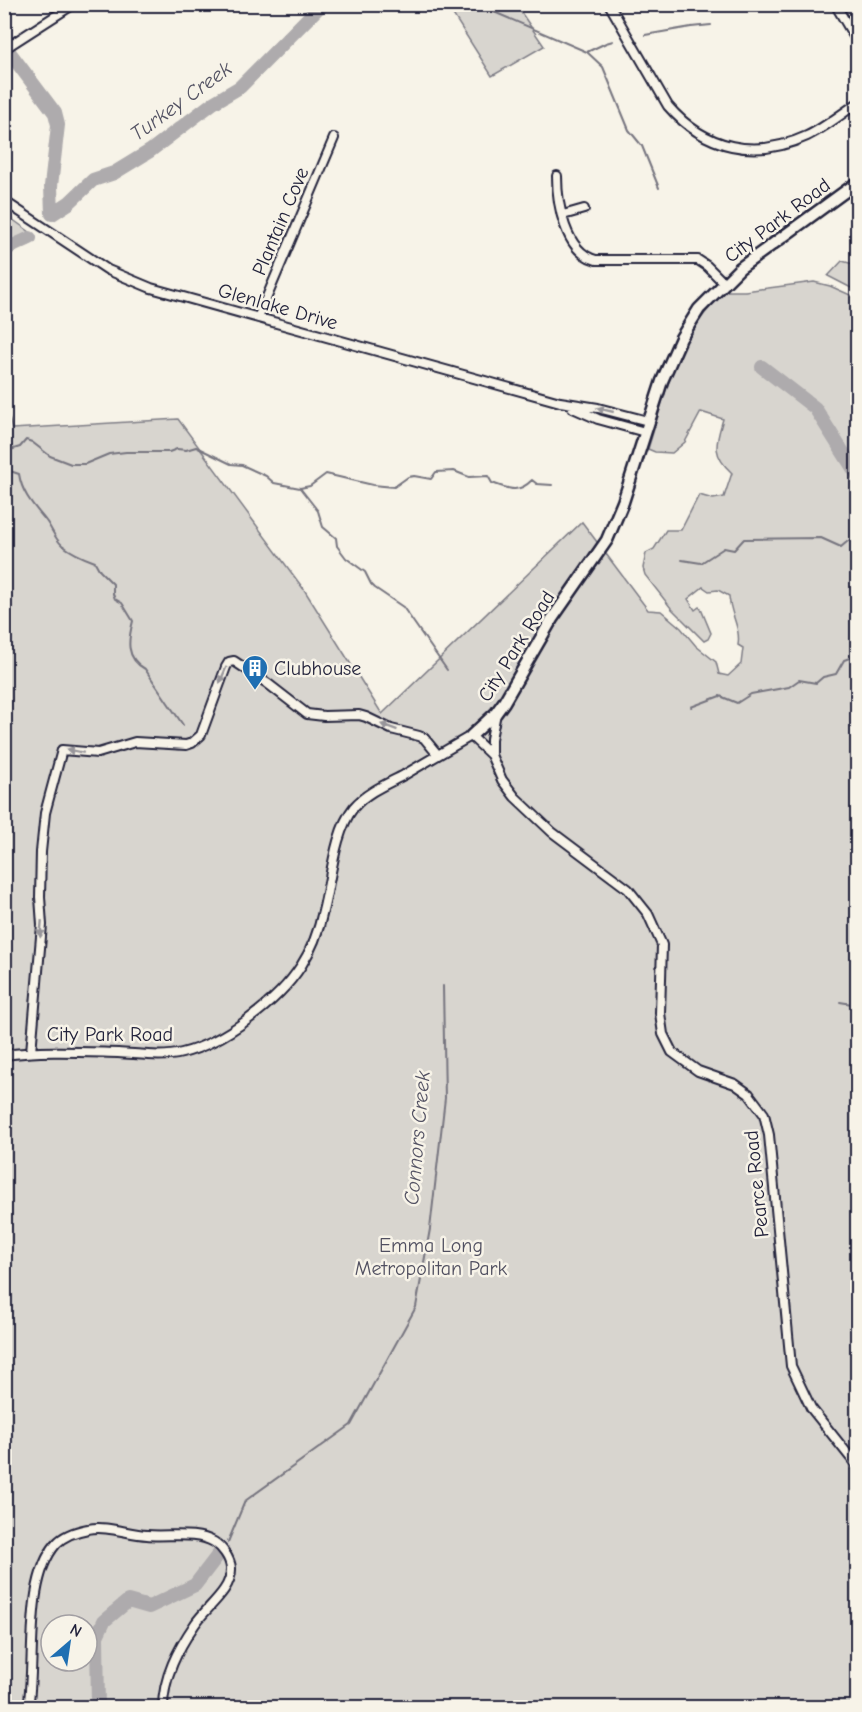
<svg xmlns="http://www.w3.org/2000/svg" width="862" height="1712" viewBox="0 0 862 1712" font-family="'Comic Neue',sans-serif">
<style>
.green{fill:#d8d5cf;stroke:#7d7c85;stroke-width:1.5;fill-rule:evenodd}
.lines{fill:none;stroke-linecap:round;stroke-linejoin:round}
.stream{stroke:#76747f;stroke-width:2}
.river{stroke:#aeabad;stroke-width:14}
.street-casing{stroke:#22223b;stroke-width:12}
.secondary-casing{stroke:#22223b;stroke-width:15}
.street{stroke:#f7f3e8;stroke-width:8}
.secondary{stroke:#f7f3e8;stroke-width:10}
.oneway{fill:#97959a}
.labels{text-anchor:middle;stroke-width:5;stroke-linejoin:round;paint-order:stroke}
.street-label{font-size:20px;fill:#22223b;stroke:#f7f3e8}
.poi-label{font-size:20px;fill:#22223b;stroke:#f7f3e8;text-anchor:start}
.park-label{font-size:20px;fill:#504f60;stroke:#f7f3e8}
.water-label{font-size:21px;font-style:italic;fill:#535263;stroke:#f7f3e8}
</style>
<rect width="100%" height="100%" fill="#f7f3e8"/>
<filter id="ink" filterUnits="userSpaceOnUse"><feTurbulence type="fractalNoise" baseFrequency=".0167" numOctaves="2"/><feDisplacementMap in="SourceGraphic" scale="12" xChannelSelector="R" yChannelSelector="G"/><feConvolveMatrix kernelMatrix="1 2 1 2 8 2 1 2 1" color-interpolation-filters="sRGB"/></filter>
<g filter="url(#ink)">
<path class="green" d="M447 5H516L544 46 492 76Z
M5 214 30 232 5 256Z
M842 261 857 265V291L828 276Z
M814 282 830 286 857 298V1707H5L4 400 12 429 178 419 305 591 382 714 582 522 648 610 661 611 681 628 696 646 716 662 719 674 728 676 741 664 743 648 738 645C741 628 730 614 729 596L718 590 709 591 703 587 688 599 695 610 699 607 701 609 711 633 708 639 704 641 671 608 645 575 643 568 646 553 654 549 666 530H681L699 495 713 499 724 497 732 473C711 454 716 443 723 419L701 412 685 442 672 453 655 452 648 449C659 414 668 376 685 343 695 324 710 307 724 291H745ZM51 1625H87V1661H51Z"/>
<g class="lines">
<path class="stream" d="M484 4 494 12 587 52 603 67 629 130 642 146 659 188
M645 35 691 27 711 25
M587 52 606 43 613 41
M4 452 20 447 26 440 32 442 50 456 71 464H85L109 454 126 452H169L177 449 186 450 196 447 231 464 242 465 266 476 274 483 300 488 310 486 326 474 373 485 394 487 408 477 414 476 431 479 436 472 454 471 469 477 488 476 492 483C509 489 518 494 532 480L537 484 552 485
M4 469 19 474C22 494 34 506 46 521 52 529 55 539 62 545 72 553 84 558 95 562L100 571 113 584V594L115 599 122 603 133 621C128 640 125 658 145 669L183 725
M300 488 318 511 323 527 336 538 337 546 346 558 365 572 371 584 375 588 403 607 447 670
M682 560 701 563 724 548 734 550 744 539 821 538 841 547 848 541 858 539
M691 707 720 696 737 703 751 694 789 687 799 680 816 683 823 677 836 674 844 660 858 655
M840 1002 852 1004 858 1001
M228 1542 245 1501 351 1425 416 1307 430 1229 445 1098 443 986"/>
<path class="river" d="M10 53 55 113 58 125 51 186 52 214
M52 214 69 203 93 180 114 173 150 151 213 103 240 87 322 4
M4 250 30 238
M762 367 815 408 858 476
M98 1708 97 1636 104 1621 128 1601 149 1607 195 1585 218 1555"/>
<g class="street-casing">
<path id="street" d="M609 4 668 106C705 149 755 160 807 136 824 128 841 114 858 103
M835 4 858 43
M846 4 858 20
M4 49 74 4
M557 176C557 204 565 252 596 260H698L707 266 724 283
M4 201 108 270 151 288 560 402 598 408 648 421
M563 215 584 209
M258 318 334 138
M573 408 598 419 645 432
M496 713 491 739V755L502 780 515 797 552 832 628 889 648 914 662 945 660 1013 663 1034 672 1052 698 1071 735 1084 749 1094 764 1114 769 1135 791 1366 811 1408 858 1467
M31 1052 42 925 40 897 41 852 45 813 62 750 98 753 135 742 186 745 192 743 201 735 226 667 229 662 234 661 267 683 307 714 324 716 359 715 366 717 391 729 419 736 424 738 438 755
M4 1055C42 1050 80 1052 118 1053 139 1054 162 1058 182 1053 223 1043 278 1002 301 966 312 949 319 930 323 911 331 881 334 832 354 807 367 792 387 784 404 775 426 762 448 749 471 736L491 755
M28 1708C36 1661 24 1581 56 1544 64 1535 77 1531 88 1529 107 1525 128 1534 147 1535 167 1537 196 1531 214 1542 222 1547 230 1558 231 1568 232 1591 206 1607 195 1624 178 1649 163 1677 163 1708"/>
</g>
<g class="secondary-casing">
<path id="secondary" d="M471 736 496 713 504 702 552 619 607 540 623 502 662 381 681 338 699 309 740 268 858 182"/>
</g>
<use href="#street" class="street"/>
<use href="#secondary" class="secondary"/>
</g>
<defs><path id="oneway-solid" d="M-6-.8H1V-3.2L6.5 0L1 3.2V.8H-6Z" transform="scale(1.5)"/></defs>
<g class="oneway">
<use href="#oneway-solid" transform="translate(605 410) rotate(-167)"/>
<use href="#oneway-solid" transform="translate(223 675) rotate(113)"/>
<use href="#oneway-solid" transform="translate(389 727) rotate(-160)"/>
<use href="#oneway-solid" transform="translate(75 751) rotate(-168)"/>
<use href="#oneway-solid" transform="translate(41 929) rotate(95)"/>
</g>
</g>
<defs>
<g id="building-pin" transform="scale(1.35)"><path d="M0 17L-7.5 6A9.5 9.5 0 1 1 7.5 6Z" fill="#1f6fb2" stroke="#f7f3e8"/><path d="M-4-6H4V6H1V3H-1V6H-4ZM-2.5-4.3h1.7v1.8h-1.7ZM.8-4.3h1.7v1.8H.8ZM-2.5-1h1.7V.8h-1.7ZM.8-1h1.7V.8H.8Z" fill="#fff"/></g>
</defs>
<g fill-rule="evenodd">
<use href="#building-pin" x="255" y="668"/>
</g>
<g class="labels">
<g class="street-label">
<text transform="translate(777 220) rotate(-37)" y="7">City Park Road</text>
<text transform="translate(280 221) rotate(-67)" y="7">Plantain Cove</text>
<text transform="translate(278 306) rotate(16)" y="7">Glenlake Drive</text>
<text transform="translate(516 646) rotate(-58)" y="7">City Park Road</text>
<text x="110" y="1041">City Park Road</text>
<text transform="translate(756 1184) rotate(-96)" y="7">Pearce Road</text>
</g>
<g class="poi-label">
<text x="274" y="675">Clubhouse</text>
</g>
<g class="park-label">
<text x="431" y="1252">Emma Long<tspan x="431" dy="23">Metropolitan Park</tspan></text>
</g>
<g class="water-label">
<text transform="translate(181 101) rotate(-36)" y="7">Turkey Creek</text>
<text transform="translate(417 1138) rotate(-85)" y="7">Connors Creek</text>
</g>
</g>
<rect width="862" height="1712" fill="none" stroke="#f7f3e8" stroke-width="24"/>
<rect x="12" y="12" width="838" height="1688" fill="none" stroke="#22223b" stroke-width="2" filter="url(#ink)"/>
<g transform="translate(69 1643) rotate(29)"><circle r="28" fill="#f7f3e8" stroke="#a29fa3" stroke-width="1.5"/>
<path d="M0-4.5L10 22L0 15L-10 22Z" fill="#1f6fb2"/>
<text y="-9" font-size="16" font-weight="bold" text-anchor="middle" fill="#22223b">N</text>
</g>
</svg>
